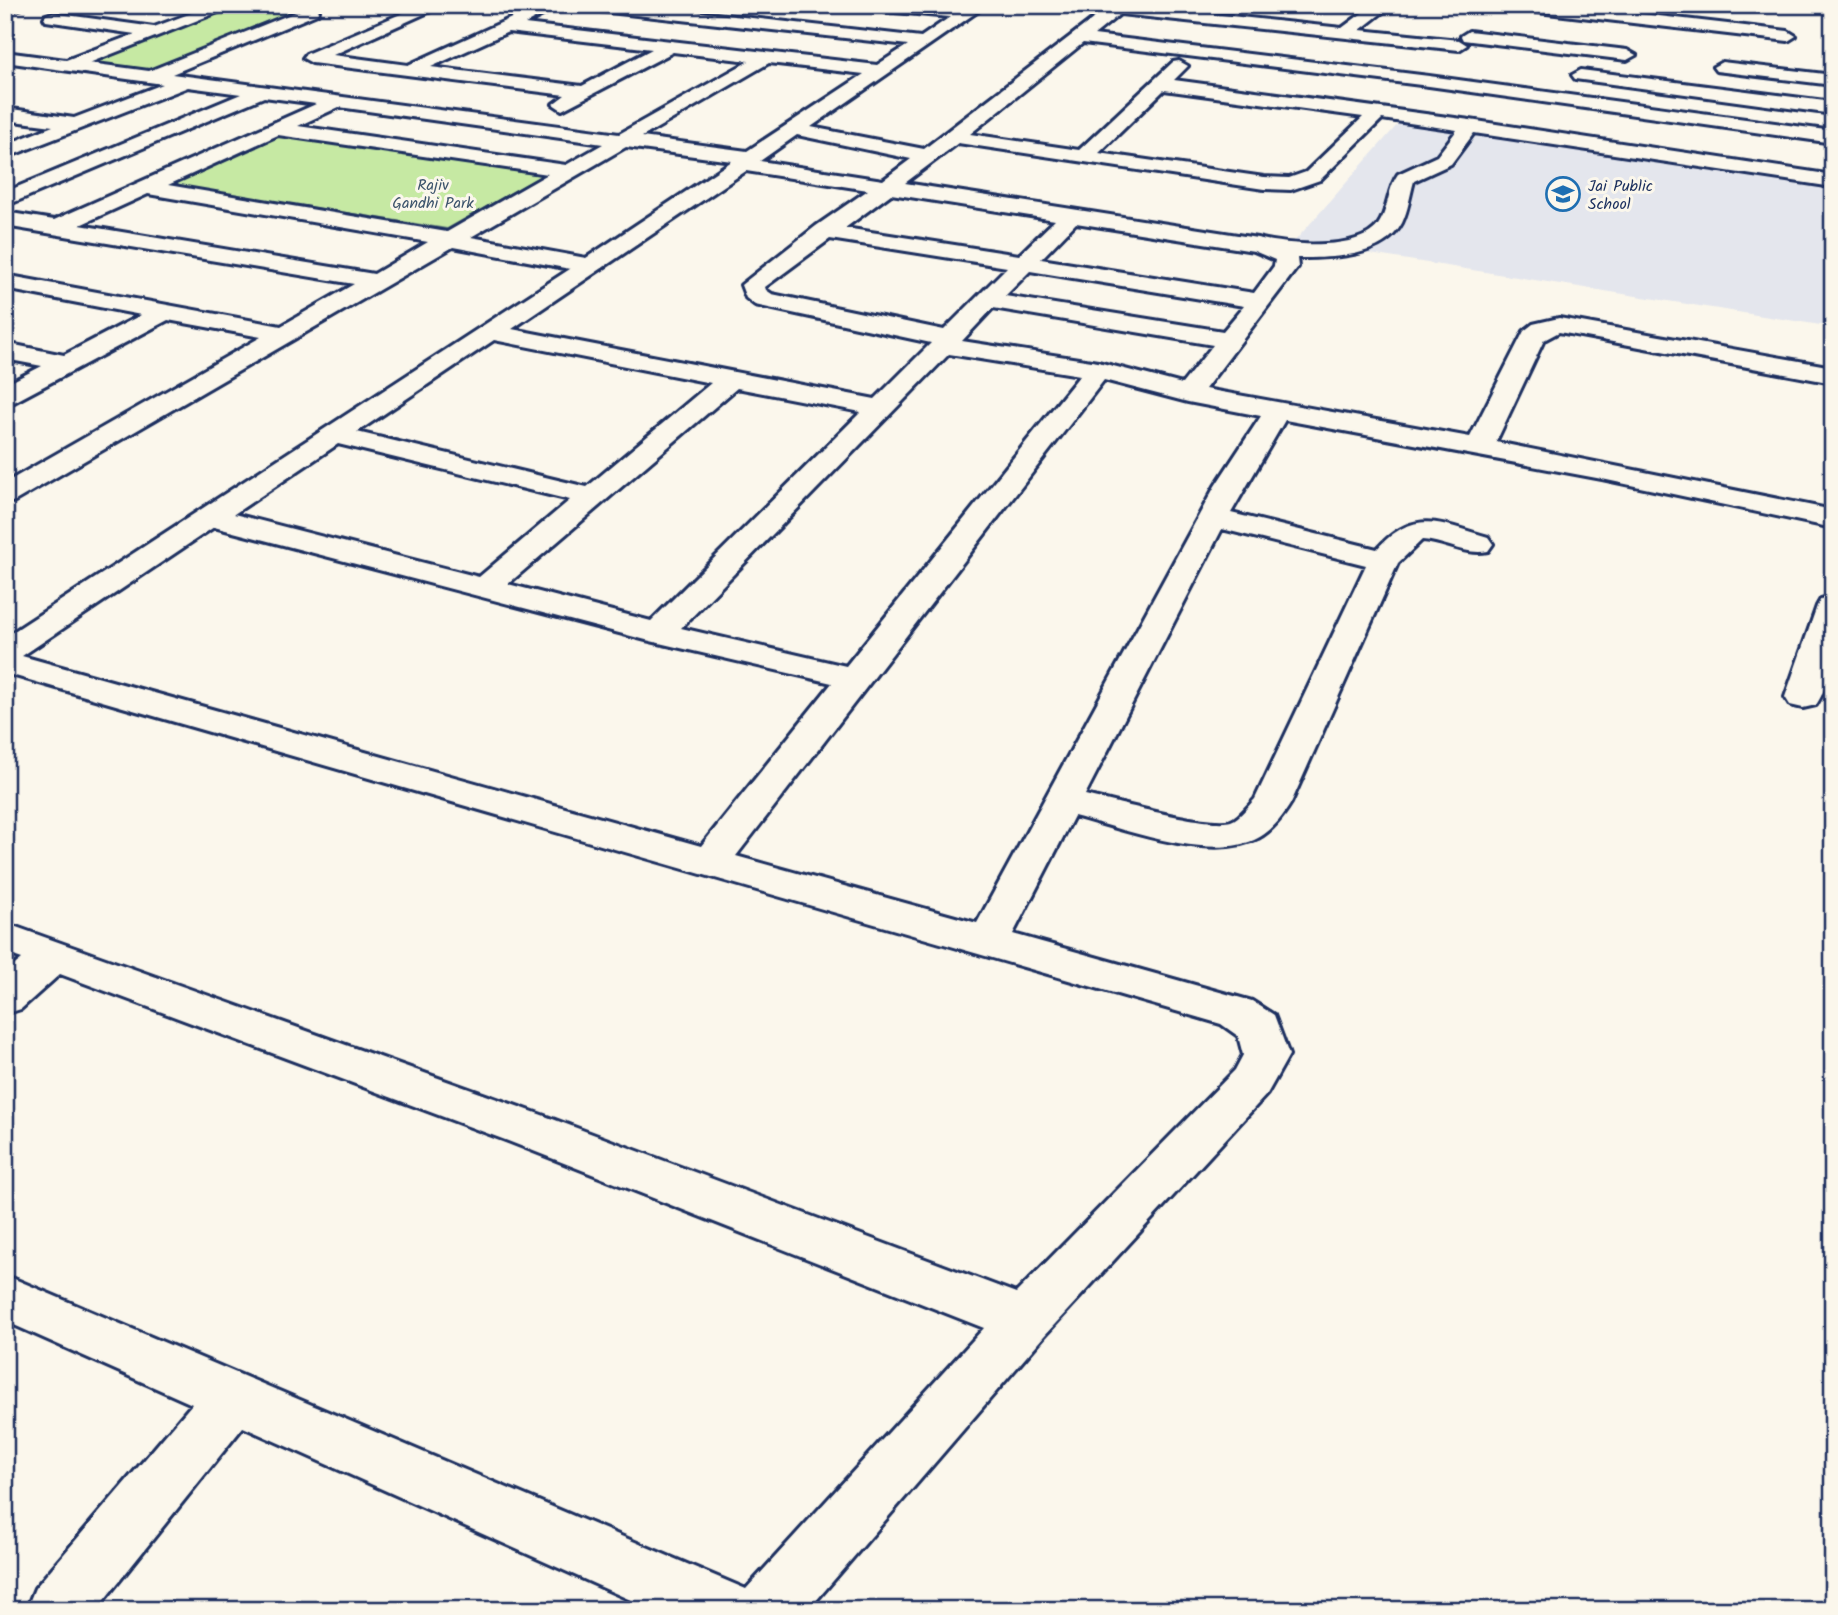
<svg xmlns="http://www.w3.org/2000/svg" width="1838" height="1615" viewBox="0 0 1838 1615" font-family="Kalam,sans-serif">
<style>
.built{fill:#e4e6ed}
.green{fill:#c6e9a3;stroke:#708c80;stroke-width:2}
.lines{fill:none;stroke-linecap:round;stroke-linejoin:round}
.minor-casing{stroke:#1b2f5e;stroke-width:6}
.minor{fill:#fbf7ec;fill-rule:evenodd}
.labels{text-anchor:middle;stroke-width:6;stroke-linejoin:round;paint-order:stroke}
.far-park-label{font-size:16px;fill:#3d546c;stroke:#fbf7ec}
.far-poi-label{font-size:16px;fill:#1b2f5e;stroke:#fbf7ec;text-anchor:start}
</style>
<rect width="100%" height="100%" fill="#fbf7ec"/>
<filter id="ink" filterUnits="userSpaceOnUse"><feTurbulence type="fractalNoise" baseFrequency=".0143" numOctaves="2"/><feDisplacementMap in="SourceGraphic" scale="14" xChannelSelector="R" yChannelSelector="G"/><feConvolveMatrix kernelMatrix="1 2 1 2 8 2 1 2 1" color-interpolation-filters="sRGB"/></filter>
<g filter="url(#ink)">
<path class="built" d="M1399 123 1833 189V327L1294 242Z"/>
<path class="green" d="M238 6 301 13 150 73 85 63Z
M279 136 543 175 447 229 170 185Z"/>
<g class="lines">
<g class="minor-casing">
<path id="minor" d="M5 5H23L21 8 5 12Z
M213 5H236L89 63 149 71 311 6 317 8 319 11 317 14 172 74 619 134 749 61 673 52 562 110 553 104 565 95 312 63 303 58 306 54 422 5H444L333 55 408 65 540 5H562L525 24 877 65 908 45 591 10 583 5H636L921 37 950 17 872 10 864 5H924L962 9 968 5H987L811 127 924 149 1102 12 1083 9 1082 5H1127L1342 28 1373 5H1392L1360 30 1459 40 1467 45 1459 50 1120 14 1094 35 1429 76 1833 131V143L1429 86 1083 43 970 134 1079 150 1173 62 1179 61 1188 66 1174 80 1470 120 1833 175V187L1474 133 1451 164 1414 181C1410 195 1408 211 1402 223 1384 258 1331 258 1297 258L1298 267 1294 272 1205 389 1470 437 1524 331 1533 324 1559 318 1833 367V383L1559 332 1544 340 1496 442 1833 510V528L1602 479 1285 420 1231 513 1377 549C1415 507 1441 524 1488 537L1493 544 1488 551C1466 556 1445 541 1422 540L1398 563 1291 803C1283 816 1272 831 1258 838 1213 863 1121 828 1074 816L1013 934 1252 1001 1274 1015 1289 1055 1267 1094 1044 1336 808 1610H653L243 1427 96 1610H26L35 1588 192 1404 5 1321V1275L746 1589 984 1328 508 1141 60 974 21 1009 5 1014V973L22 959 5 953V923L542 1115 1016 1293 1235 1070 1243 1055 1238 1036 1221 1024 5 673V637L570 269 453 247 15 501 5 504V483L261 337 168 320 14 402 5 404V385L42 366 5 359V343L64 355 141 315 5 289V275L281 326 354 284 5 226V212L54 220 316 104 264 97 5 206V192L241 94 188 87 5 158V145L53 126 5 120V108L74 118 163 84 5 62V52L66 60 135 34 46 21 44 18 46 15 52 13 154 27ZM508 32 652 49 582 86 431 67ZM769 63 864 74 747 151 642 137ZM1164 90 1363 117 1306 172 1289 178 1264 177 1099 153ZM339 107 603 144 566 165 298 126ZM1382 119 1457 130 1437 156 1398 174C1387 189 1389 210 1378 225 1358 252 1286 245 1257 238L905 183 958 143 1264 189 1291 190 1320 180ZM278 135 548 174 447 232 168 185ZM797 135 911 159 883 180 760 161ZM626 147 732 161 586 258 471 237ZM746 171 868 190 816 226 741 285 746 298 755 305 931 343 875 399 512 329ZM148 194 428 242 374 274 80 225ZM891 194 1055 220 1019 255 845 228ZM1076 223 1254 251 1275 260 1274 266 1254 293 1041 259ZM830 239 1007 267 944 330 772 294 766 290 765 287ZM1030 271 1244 306 1223 331 1005 296ZM993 308 1213 345 1182 384 1098 362 962 341ZM494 340 711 383 587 487 357 432ZM949 354 1080 375 846 666 681 628ZM1104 380 1188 402 1261 416 1215 486 977 923 736 856ZM737 388 861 412 651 621 508 584ZM338 444 570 500 479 577 234 514ZM214 527 646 640 832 683 701 846 22 656ZM1222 529 1366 565 1255 799C1248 806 1240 818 1231 821 1208 828 1112 801 1085 795Z
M1513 5H1564L1788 31 1796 36 1788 41 1521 10Z
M1469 31 1627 50 1636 55 1627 60 1463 40 1461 36Z
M1722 62 1833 75V85L1716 71 1713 67Z
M1581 70 1833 102V114L1575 79 1572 75Z
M1833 596C1833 632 1837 673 1816 705L1803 708 1790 705 1785 697 1817 606 1821 599Z"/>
</g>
<use href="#minor" class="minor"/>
</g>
</g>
<defs>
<g id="school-ring" transform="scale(1.75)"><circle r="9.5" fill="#fbf7ec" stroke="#1f6fb2" stroke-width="1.5"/><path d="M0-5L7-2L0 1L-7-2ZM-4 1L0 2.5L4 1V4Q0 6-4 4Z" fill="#1f6fb2"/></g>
</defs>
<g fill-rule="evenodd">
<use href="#school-ring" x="1563" y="194"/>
</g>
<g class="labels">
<g class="far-park-label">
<text x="433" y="190">Rajiv<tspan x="433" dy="18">Gandhi Park</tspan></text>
</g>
<g class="far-poi-label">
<text x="1588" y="191">Jai Public<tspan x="1588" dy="18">School</tspan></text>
</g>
</g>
<rect width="1838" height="1615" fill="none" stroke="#fbf7ec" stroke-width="28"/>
<rect x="14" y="14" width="1810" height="1587" fill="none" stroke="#1b2f5e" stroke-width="2.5" filter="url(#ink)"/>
</svg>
